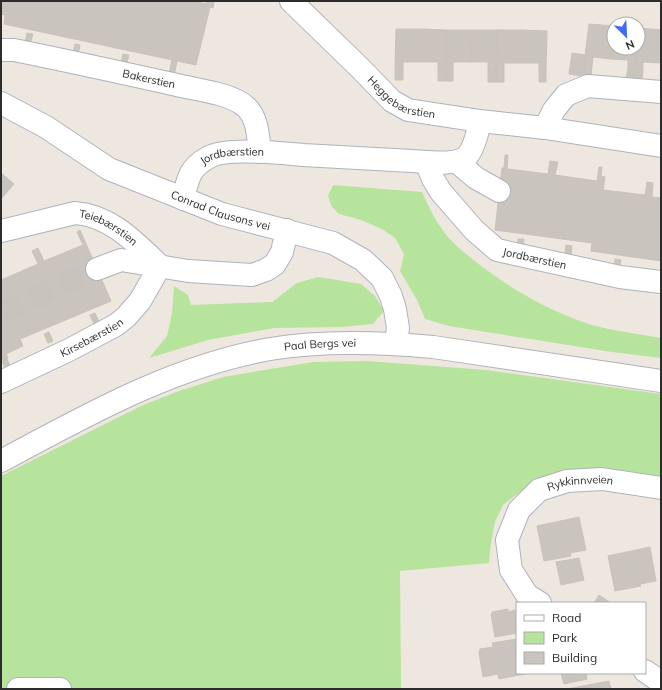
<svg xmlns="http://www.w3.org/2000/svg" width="662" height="690" viewBox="0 0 662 690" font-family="Mulish,sans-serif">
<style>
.green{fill:#b7e49c}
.building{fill:#c9c4be;stroke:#c9c2b8}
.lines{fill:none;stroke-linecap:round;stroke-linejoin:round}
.minor-tunnel{stroke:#c7c2bb;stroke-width:22;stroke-dasharray:22 11;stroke-linecap:butt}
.minor-casing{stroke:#afb2bc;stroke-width:24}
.minor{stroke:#fff;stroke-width:22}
.labels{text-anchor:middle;stroke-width:3.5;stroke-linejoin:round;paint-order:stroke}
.street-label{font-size:11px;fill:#2c2c2c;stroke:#fff}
</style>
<rect width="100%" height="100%" fill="#eee7df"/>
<path class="green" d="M333 185 422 192C428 206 435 220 444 232 454 245 467 255 480 265 514 291 551 312 592 325 613 331 639 334 661 338V358L612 352 449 326 425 319 417 300 400 271 404 254 395 238 382 229 361 220 339 214 332 207 328 196Z
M318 277 361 284 375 296 384 311 373 324 342 327 274 328 208 340 149 358 167 336 172 314 174 286 188 295 191 305 272 302 297 283Z
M367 361 486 370 661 394V479L525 488 503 505 495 522 491 543 489 563 400 571 401 689H1V476L141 406 179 391 223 377 313 362Z"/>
<path class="building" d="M1 1H194L206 4V1H210L214 2 213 8 210 7 196 65 4 24 5 15 1 14Z
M589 24 614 26 611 59 585 56Z
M614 26V48H637L635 69 628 68V60L611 59Z
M639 28 661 30V63L643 62V69H635Z
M396 29H421V62H403V69H395Z
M421 29 446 30V70H438V62H421Z
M446 30H472L471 62H453V70H446Z
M472 30H497L496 71 488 70V62H471Z
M497 30H522V63H504V71H496Z
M522 30 547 31 546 71H539V63H522Z
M27 33 33 34 30 44 25 43Z
M75 44 80 45 78 55 73 54Z
M572 53 586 55 583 76 569 74Z
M123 54 129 55 126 66 121 64Z
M585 56 593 57 591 76 584 75Z
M172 60 177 61 174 76 169 74Z
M628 68 635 69 634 80 626 79Z
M395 69H403V80H395Z
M635 69H643L642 81 634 80Z
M438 70H446V81H438Z
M446 70H453V81H446Z
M488 70 496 71V82H488Z
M496 71H504V82H496Z
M539 71H546V82H539Z
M505 155H508L507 169 548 174 550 161 558 162 555 175 597 181 599 167H602L601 176 605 177 603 190 645 195 647 182 653 183 652 197 661 198V261L591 251 592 243 495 230 502 168H504Z
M1 173 14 184 1 199Z
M80 230 111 301 20 339 23 346 6 354 8 358 3 360 1 356V280L38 264 32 251 38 248 44 261 83 245 77 232Z
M518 239H524L523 249H517Z
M566 245 572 246 571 255H565Z
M615 259 621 260 619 270 614 269Z
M95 313 99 322 94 324 90 315Z
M49 332 53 341 48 343 44 334Z
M7 359 11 367 6 370 2 361Z
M579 517 586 550 570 553 571 556 544 561 537 526Z
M650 547 656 581 640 584 641 586 615 591 608 556Z
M579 558 584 580 561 585 556 562Z
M599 595 611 603H594Z
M508 609V612L515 610 517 633 495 637 491 614H493L492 612Z
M517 639V673L525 674 499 679 498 674 483 677 479 653 480 649 493 647 492 643Z
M561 673H586L587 679 564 684Z
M609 681 611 689H567Z"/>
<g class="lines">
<path class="minor-tunnel" d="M1 313 97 269"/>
<g class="minor-casing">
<g id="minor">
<path id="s1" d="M291 1 360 68 392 101 408 110 480 121 545 128 661 146"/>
<path id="s2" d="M1 50H14C69 61 123 73 177 85 197 90 231 93 246 107 258 118 258 137 260 152"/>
<path id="s3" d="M1 103 46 127 109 169 222 214 333 243 363 260 382 278 391 296 395 309 398 328 396 343"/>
<path d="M545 128 554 110 566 95 588 86 661 92"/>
<path id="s4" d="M426 162 433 179 441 192 474 230 497 250 620 277 661 282"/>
<path d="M457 162 476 178 499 191"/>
<path id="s5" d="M183 199C188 178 189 168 209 157 227 147 281 153 303 155 339 157 376 159 412 161 427 162 454 166 466 157 474 150 478 131 480 121"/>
<path id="s6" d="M1 231 75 213C110 215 136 243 160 266"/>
<path d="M97 269 121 260 188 271 252 275 266 270 275 264 282 252 287 230"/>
<path id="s7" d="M1 382 69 350 116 325 126 317 140 301 160 266"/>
<path id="s8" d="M1 461C87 415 173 366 270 349 324 340 379 342 433 347L661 381"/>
<path id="s9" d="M540 603 527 595 511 570 507 540 519 510 539 490 567 481 602 479 661 488"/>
<path d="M645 671 661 682"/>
<path d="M18 689H60"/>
</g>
</g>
<use href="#minor" class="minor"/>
</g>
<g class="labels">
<g class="street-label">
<text dy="4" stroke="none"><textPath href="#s2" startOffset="151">Bakerstien</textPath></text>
<text dy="4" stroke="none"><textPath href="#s1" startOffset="149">Heggebærstien</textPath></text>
<text dy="4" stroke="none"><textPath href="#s5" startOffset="75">Jordbærstien</textPath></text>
<text dy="4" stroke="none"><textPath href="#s3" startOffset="246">Conrad Clausons vei</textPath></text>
<text dy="4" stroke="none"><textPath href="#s6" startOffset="113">Teiebærstien</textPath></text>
<text dy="4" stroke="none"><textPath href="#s4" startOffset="153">Jordbærstien</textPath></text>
<text dy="4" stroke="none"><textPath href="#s7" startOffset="101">Kirsebærstien</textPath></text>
<text dy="4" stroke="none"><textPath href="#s8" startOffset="343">Paal Bergs vei</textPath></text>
<text dy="4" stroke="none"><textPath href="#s9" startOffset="178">Rykkinnveien</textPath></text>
</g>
</g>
<rect width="662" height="690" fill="none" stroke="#2c2c2c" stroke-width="4"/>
<rect x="516" y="602" width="130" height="72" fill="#ffffff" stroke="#ababab"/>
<rect x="524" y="615" width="20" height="6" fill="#ffffff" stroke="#ababab"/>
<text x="552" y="622" font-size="12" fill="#2c2c2c">Road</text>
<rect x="524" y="632" width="20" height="12" fill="#b7e49c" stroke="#ababab"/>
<text x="552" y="642" font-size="12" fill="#2c2c2c">Park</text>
<rect x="524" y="652" width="20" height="12" fill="#c9c4be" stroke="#ababab"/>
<text x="552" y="662" font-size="12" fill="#2c2c2c">Building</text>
<g transform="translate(626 36) rotate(156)"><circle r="19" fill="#ffffff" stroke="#ababab"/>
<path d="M0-3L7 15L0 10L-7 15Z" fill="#406afa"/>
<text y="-6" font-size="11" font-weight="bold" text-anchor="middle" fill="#2c2c2c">N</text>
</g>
</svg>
